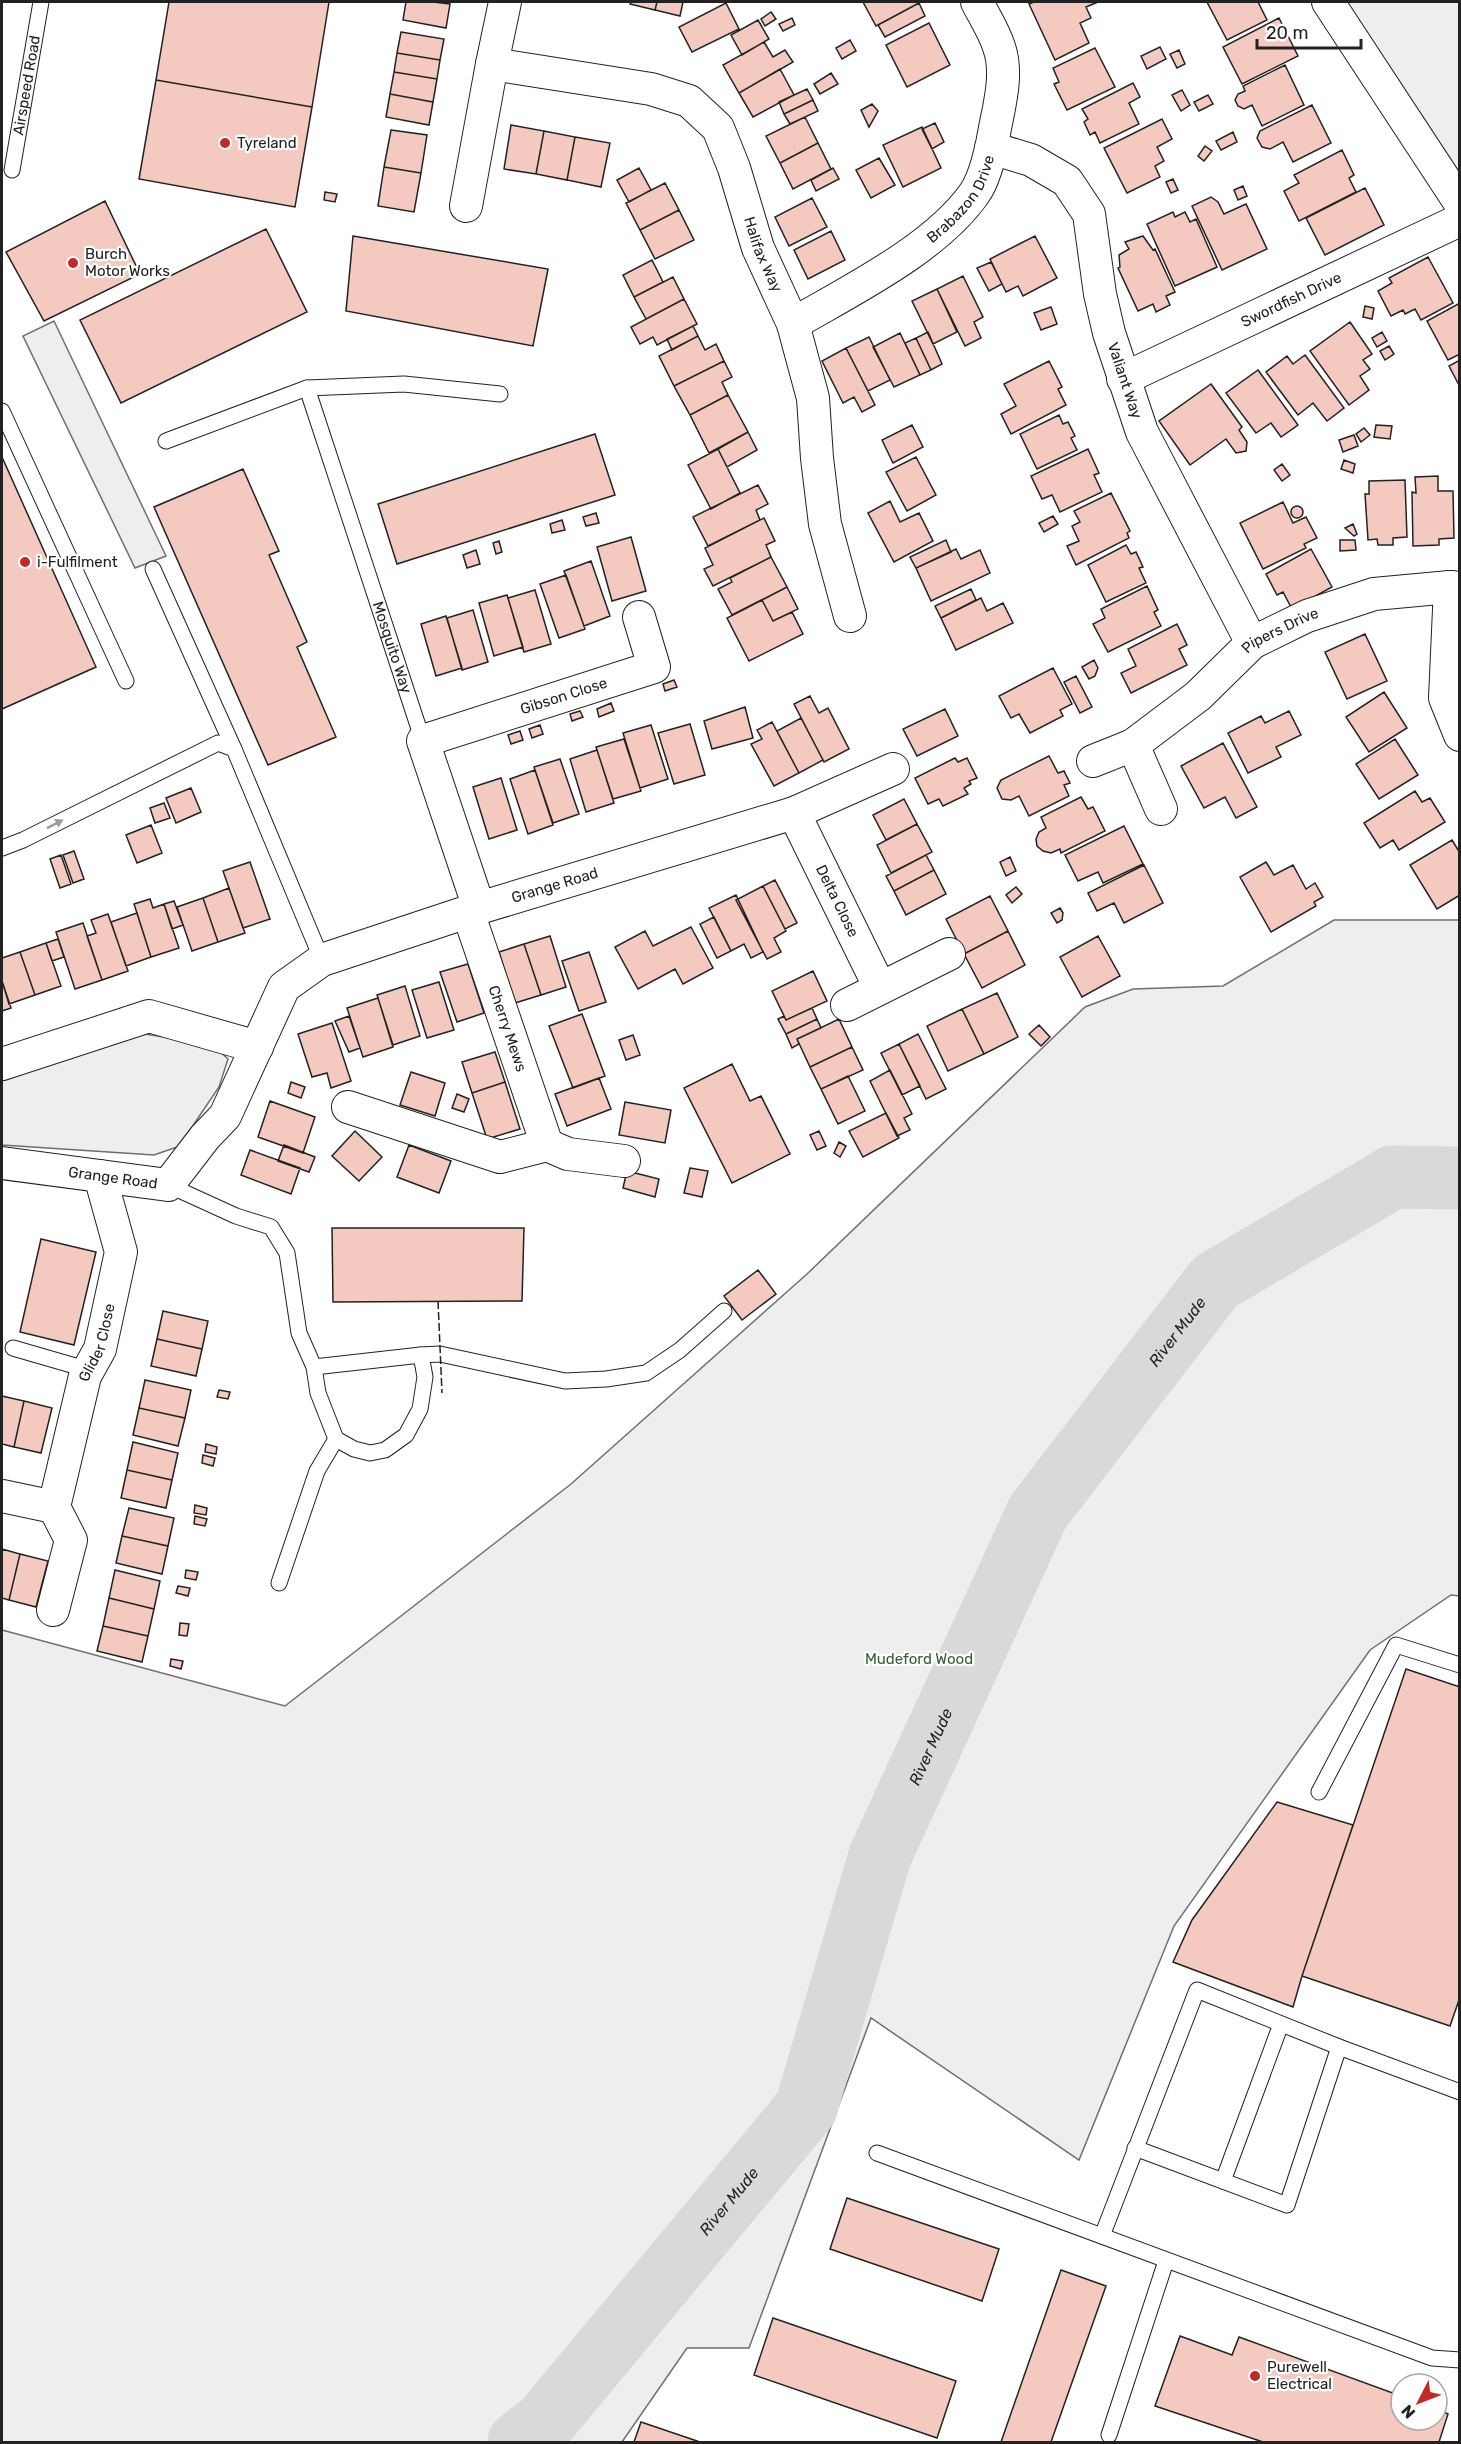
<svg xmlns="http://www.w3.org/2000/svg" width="1461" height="2444" viewBox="0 0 1461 2444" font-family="Rubik,sans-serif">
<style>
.green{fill:#eee;stroke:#6f6f6f;stroke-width:1.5}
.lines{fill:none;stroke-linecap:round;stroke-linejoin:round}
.river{stroke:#d9d9d9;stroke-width:63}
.building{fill:#f3c9c0;stroke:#222;stroke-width:1.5}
.lane-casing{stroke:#222;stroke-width:17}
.street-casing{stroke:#222;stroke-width:34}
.lane{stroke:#fff;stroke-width:15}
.street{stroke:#fff;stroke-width:32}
.fence{stroke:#222;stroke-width:1.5;stroke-dasharray:8 3;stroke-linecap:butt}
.oneway{fill:#9c9c9c}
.poi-dot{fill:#c62828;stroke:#fff;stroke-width:2}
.labels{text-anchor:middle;stroke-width:4.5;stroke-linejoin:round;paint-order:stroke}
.street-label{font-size:15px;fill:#222;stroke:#fff}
.poi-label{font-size:15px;fill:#222;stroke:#fff;text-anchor:start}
.park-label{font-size:15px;fill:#2f5e38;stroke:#fff}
.water-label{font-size:16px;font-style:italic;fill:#222;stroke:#fff}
</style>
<rect width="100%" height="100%" fill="#fff"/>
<path class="green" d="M1345 2H1459V174Z
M54 321 166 556 135 568 23 336Z
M1334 920H1459V1596L1451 1595 1370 1650 1174 1926 1079 2160 871 2018 749 2348H687L622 2442H2V1630L285 1706 571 1484 807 1274 1085 1007 1133 989 1223 986Z
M139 1033 213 1045 228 1059 219 1087 192 1127 177 1147 154 1155 2 1145V1081Z"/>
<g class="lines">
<path class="river" id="s1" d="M519 2442 544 2423 806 2108 880 1856 1038 1512 1215 1282 1393 1177 1460 1178"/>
</g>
<path class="building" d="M169 2H329L312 107 156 80Z
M406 2H433L450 4 446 28 403 20Z
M631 2H657L655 10 630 4Z
M657 2H683L680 16 655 10Z
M863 2H918L919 3 876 26Z
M1034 2H1098L1086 7 1091 18 1080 23 1089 43 1055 60 1029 4Z
M1207 2H1258L1267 20 1227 40Z
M726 3 739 29 692 52 679 27Z
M919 3 925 16 885 37 878 25Z
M771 12 776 19 765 26 761 19Z
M792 18 795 25 783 31 779 24Z
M1279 18 1298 56 1242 84 1223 47Z
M758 20 769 39 742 55 731 35Z
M929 23 950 65 907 87 886 45Z
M401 32 444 39 440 60 397 53Z
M850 40 856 51 842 59 836 48Z
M764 42 773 57 785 50 793 62 739 93 723 65Z
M1160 47 1166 59 1147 69 1141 56Z
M1095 48 1115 87 1067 110 1054 84 1059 82 1053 68Z
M1179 50 1185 64 1177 68 1170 54Z
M397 53 440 60 437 79 394 72Z
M1285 65 1304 105 1262 126 1252 105 1244 109 1238 106 1235 100 1238 94 1245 91 1243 86Z
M780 69 794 95 753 117 739 93Z
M394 72 437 79 433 102 390 94Z
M831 73 838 84 820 94 814 84Z
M156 80 312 107 295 207 139 179Z
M1133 83 1140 97 1129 103 1139 124 1100 143 1095 132 1090 135 1084 122 1088 119 1082 109Z
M807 89 813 100 784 114 779 102Z
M1182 90 1190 105 1181 111 1172 95Z
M390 94 433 102 429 125 386 117Z
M1208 95 1213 104 1199 111 1194 102Z
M813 100 818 111 790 124 784 114Z
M872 104 878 111 869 127 861 110Z
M1312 105 1331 143 1293 162 1283 142 1270 149 1262 147 1257 138 1260 131Z
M805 117 818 143 780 163 766 136Z
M1162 119 1172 139 1157 147 1164 161 1155 166 1160 177 1127 193 1104 148Z
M935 123 944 142 932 149 922 129Z
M511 125 544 131 536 174 504 169Z
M922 127 941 168 903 187 883 145Z
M391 130 427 135 421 173 384 167Z
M544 131 575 137 567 180 536 174Z
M1233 132 1237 142 1221 150 1216 141Z
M575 137 610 143 601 187 567 180Z
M818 143 831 169 793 189 780 163Z
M1205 146 1212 151 1204 161 1198 156Z
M1342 150 1354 175 1349 178 1356 192 1299 221 1284 191 1299 183 1294 175Z
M879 158 895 185 871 198 856 170Z
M384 167 421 173 414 212 378 206Z
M639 168 651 190 629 202 617 180Z
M833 168 839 179 816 191 811 180Z
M1173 179 1178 190 1171 193 1166 182Z
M665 183 679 210 640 230 626 203Z
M1243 186 1247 196 1238 200 1234 190Z
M1365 188 1384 225 1325 255 1306 218Z
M325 192 337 194 335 202 324 200Z
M1211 197 1218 202 1224 214 1246 204 1267 249 1222 270 1192 206Z
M812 198 827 227 789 246 775 217Z
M105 201 140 274 44 321 6 252Z
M679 210 694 240 655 259 640 230Z
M1173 212 1175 217 1185 212 1190 222 1196 219 1217 267 1175 286 1147 224Z
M266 229 307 312 121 403 80 320Z
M831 231 845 260 808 279 794 250Z
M353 236 548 269 533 346 346 311Z
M1035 236 1057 278 1023 296 1018 286 1006 292 990 259Z
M1143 236 1153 250 1155 249 1175 292 1166 296 1170 305 1156 312 1153 304 1138 311 1118 268 1120 267 1119 255 1129 249 1125 242Z
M1428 257 1453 303 1421 320 1415 309 1405 314 1403 310 1391 316 1378 291 1392 283 1389 278Z
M652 260 663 282 634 297 623 275Z
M991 262 1002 284 989 291 977 268Z
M963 276 983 317 974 322 981 338 965 346 937 289Z
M673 277 684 299 646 319 634 297Z
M937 289 957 332 933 344 912 301Z
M684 299 697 324 657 345 653 337 640 344 631 327Z
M1460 303V354L1448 360 1427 321Z
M1365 306 1374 308 1372 319 1363 317Z
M1051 307 1057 324 1041 330 1034 313Z
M1350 322 1372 354 1363 360 1370 369 1360 376 1369 390 1349 405 1310 351Z
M693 326 698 336 672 350 667 339Z
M928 332 942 364 931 370 916 338Z
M1382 332 1387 341 1377 347 1372 338Z
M900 333 920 375 894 387 873 347Z
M698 336 705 350 716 344 724 361 674 386 659 356Z
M869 337 890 380 868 391 846 348Z
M916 338 931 370 920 375 905 343Z
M1389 346 1394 354 1385 360 1380 351Z
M846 348 875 405 862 412 854 397 843 403 822 361Z
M1305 355 1344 408 1327 421 1313 403 1298 415 1266 372 1287 356 1293 364Z
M1460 360V387L1449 366Z
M724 361 732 377 722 382 728 395 690 415 674 386Z
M1049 361 1062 387 1058 389 1066 405 1011 434 1001 414 1016 406 1004 384Z
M1258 370 1298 425 1281 437 1271 423 1256 433 1226 393Z
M1211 384 1242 427 1239 430 1247 442 1246 451 1236 453 1226 439 1190 465 1159 421Z
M728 395 748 432 709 453 690 415Z
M1059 415 1063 424 1068 422 1075 436 1071 438 1077 450 1037 469 1020 434Z
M912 425 923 447 893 463 882 440Z
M1376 425 1392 426 1390 439 1374 437Z
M1364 428 1370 435 1361 442 1356 434Z
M748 432 757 450 727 467 718 449Z
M595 434 615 495 397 564 378 504Z
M1354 435 1358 446 1343 452 1339 440Z
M718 449 740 493 711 509 688 465Z
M1088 449 1099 473 1094 475 1102 492 1060 512 1052 495 1042 499 1031 476Z
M2 457 96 667 2 709Z
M916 457 936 495 907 511 886 472Z
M1344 460 1355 464 1353 473 1341 469Z
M1282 464 1290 475 1282 481 1274 470Z
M243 469 279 551 269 555 307 642 297 647 336 737 268 765 154 507Z
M1438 476V491H1453L1454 538 1439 539V545L1413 546 1412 492 1416 493 1415 477Z
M1405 480 1407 537 1393 538V545H1378L1377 539 1368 540 1365 494H1369V481Z
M758 485 768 504 756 510 760 520 708 546 693 517Z
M1111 493 1130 531 1127 533 1129 538 1076 565 1067 546 1079 541 1072 526 1080 522 1074 511Z
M890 501 900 522 919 513 933 541 894 562 868 513Z
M1283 502 1293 523 1306 517 1317 538 1304 544 1306 548 1263 569 1240 523Z
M1291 512a6 6 0 1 1 12 0a6 6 0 1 1-12 0Z
M596 513 599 523 586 526 583 517Z
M1053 516 1058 524 1044 532 1039 523Z
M764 518 775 541 766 545 771 557 713 586 704 569 713 565 705 548Z
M562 520 565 530 552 533 550 524Z
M1353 524 1357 534 1354 536 1345 528Z
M631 537 646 591 612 601 597 547Z
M946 540 951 552 916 568 910 557Z
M1340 540H1355L1356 550 1340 551Z
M499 541 502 552 496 554 493 543Z
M1126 545 1131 554 1136 552 1143 567 1139 568 1146 583 1106 602 1088 565Z
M956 549 961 559 980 550 990 573 931 601 916 568Z
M1311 549 1332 587 1292 609 1283 592 1277 595 1266 574Z
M476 550 480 564 467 568 463 555Z
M771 557 787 587 732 615 718 589 732 582 730 578Z
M591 561 610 616 584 626 564 571Z
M566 575 585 629 559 638 540 584Z
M1147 586 1158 610 1154 612 1161 626 1108 652 1093 624 1105 618 1101 609Z
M787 587 798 609 773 621 762 600Z
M971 589 976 600 941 618 935 606Z
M535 590 551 644 524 652 508 598Z
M507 595 523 647 494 656 479 603Z
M981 598 987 611 1003 603 1013 623 956 650 941 618Z
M762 600 773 621 792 612 803 634 749 661 727 618Z
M473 610 488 662 462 670 447 618Z
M446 616 462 668 436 676 421 624Z
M1177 624 1187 645 1179 649 1187 665 1131 693 1121 673 1136 666 1128 649Z
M1365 634 1387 681 1347 699 1325 652Z
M1094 660 1098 668 1095 676 1089 679 1082 667Z
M1053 668 1072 704 1060 710 1063 716 1030 733 1019 714 1011 718 999 696Z
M1076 676 1092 707 1080 713 1064 682Z
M674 680 677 687 665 691 663 684Z
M1384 692 1407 728 1369 752 1346 717Z
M810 696 819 713 828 708 849 749 824 762 794 704Z
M611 703 614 711 599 717 597 709Z
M745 707 753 738 712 749 704 721Z
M945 709 958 736 917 756 903 729Z
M580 711 583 717 572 721 570 714Z
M1289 711 1301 735 1276 747 1281 757 1248 773 1228 733 1261 716 1265 723Z
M801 718 823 760 799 773 777 731Z
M772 722 799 773 774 786 751 744 762 739 757 730Z
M690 724 705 775 674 784 658 733Z
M540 725 543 734 532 738 529 729Z
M651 725 668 779 640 788 623 733Z
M520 731 523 740 511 744 508 735Z
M624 739 641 791 613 799 596 747Z
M1395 739 1418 775 1379 799 1356 764Z
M1223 743 1257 807 1236 818 1225 797 1204 808 1181 766Z
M597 750 614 803 586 812 570 759Z
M1049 756 1058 773 1064 771 1070 783 1064 785 1069 796 1029 816 1019 796 1011 800 1002 799 997 788 1001 780Z
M955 758 958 762 967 758 977 778 969 781 971 784 964 788 968 794 943 806 939 799 928 804 915 778Z
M560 759 579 814 553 823 534 767Z
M535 770 553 825 528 834 510 779Z
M501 778 517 830 489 839 473 787Z
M191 788 201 812 176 823 166 798Z
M1415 791 1422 802 1430 798 1445 822 1399 850 1393 840 1380 848 1364 823Z
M1081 797 1088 809 1093 807 1105 831 1061 853 1060 849 1051 853 1043 851 1037 846 1036 839 1039 832 1046 828 1041 817Z
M904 799 917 824 886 840 873 815Z
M164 803 170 818 155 823 150 808Z
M917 824 932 852 891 873 877 845Z
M151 825 162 853 137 863 126 835Z
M1124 826 1143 864 1103 883 1098 872 1078 881 1065 855Z
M1452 840 1460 853V895L1437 909 1410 865Z
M74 851 84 879 73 883 63 855Z
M61 855 71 884 60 888 50 859Z
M926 855 934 870 894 891 886 876Z
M1010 857 1016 871 1006 876 1000 862Z
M250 862 270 919 243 928 223 871Z
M1266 862 1274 875 1293 865 1306 889 1315 883 1323 897 1314 902 1316 906 1271 932 1240 877Z
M1144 865 1163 903 1124 923 1114 903 1097 911 1088 893Z
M934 870 946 894 906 915 894 891Z
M775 880 797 923 785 929 763 886Z
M763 886 786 931 774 938 781 952 767 959 736 900Z
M1016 887 1022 894 1012 903 1006 895Z
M229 888 245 933 218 942 203 898Z
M736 895 763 952 751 958 744 944 731 951 709 908Z
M990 896 1008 931 964 954 946 919Z
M203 898 218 942 192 951 177 907Z
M150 899 153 908 164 904 179 948 151 957 134 904Z
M174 901 183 925 172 929 164 904Z
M1060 908 1063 913 1062 920 1057 923 1051 913Z
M137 913 151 957 126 966 111 922Z
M108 914 128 971 102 980 87 936 96 933 91 920Z
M714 917 731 951 717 958 700 924Z
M83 923 102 980 75 989 56 932Z
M691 927 713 968 683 984 675 969 638 989 615 947 645 931 653 946Z
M1008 931 1025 965 982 988 964 954Z
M550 936 566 987 541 995 524 944Z
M1098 936 1120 976 1082 997 1060 957Z
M58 939 64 957 52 961 46 943Z
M46 943 61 986 35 995 20 952Z
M524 944 541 995 515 1003 499 952Z
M20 952 35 995 9 1004 2 981V958Z
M589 952 606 1002 579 1011 562 961Z
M468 964 484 1013 457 1022 440 972Z
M813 971 827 1001 786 1020 772 991Z
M2 981 11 1008 2 1011Z
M439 982 454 1030 427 1038 412 990Z
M405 986 420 1036 393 1045 377 995Z
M997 993 1018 1037 984 1054 962 1009Z
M378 998 393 1047 363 1057 347 1008Z
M812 1008 817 1019 786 1034 778 1019 784 1016 786 1020Z
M962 1009 984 1054 948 1071 927 1026Z
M582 1014 605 1076 573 1088 549 1026Z
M349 1016 360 1048 349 1052 335 1021Z
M817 1019 821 1028 797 1039 799 1044 792 1048 786 1034Z
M839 1019 852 1047 810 1067 797 1039Z
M332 1023 351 1081 331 1088 327 1073 312 1077 298 1034Z
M1039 1025 1050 1037 1041 1046 1029 1034Z
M918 1034 946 1089 926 1099 899 1044Z
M633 1035 640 1055 626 1060 619 1040Z
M899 1044 920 1086 902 1095 881 1053Z
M852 1047 863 1070 821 1089 810 1067Z
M495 1052 505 1082 472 1093 462 1062Z
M732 1064 750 1101 761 1096 790 1154 732 1183 684 1088Z
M890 1070 912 1114 904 1118 910 1130 897 1136 870 1081Z
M411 1072 445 1083 435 1116 400 1105Z
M848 1076 865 1111 838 1124 821 1089Z
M599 1078 611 1109 567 1126 555 1094Z
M291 1082 305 1087 301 1098 288 1093Z
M505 1082 520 1129 487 1139 472 1093Z
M457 1094 469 1099 464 1112 452 1108Z
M270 1101 315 1117 303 1153 258 1137Z
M625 1102 671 1110 665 1143 619 1135Z
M886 1113 899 1138 863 1157 849 1131Z
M355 1131 382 1157 359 1181 332 1156Z
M819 1131 826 1146 817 1150 810 1135Z
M839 1142 846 1146 840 1157 834 1153Z
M284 1145 315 1157 309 1172 278 1161Z
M409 1145 451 1161 439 1193 397 1177Z
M250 1150 300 1168 291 1194 241 1175Z
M690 1168 708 1171 702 1197 684 1193Z
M627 1171 659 1179 655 1197 623 1188Z
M332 1228H524L522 1301 333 1302Z
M41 1239 96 1252 74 1345 20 1332Z
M758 1270 776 1294 742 1320 724 1296Z
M163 1311 208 1321 202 1349 157 1339Z
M157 1339 202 1349 196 1376 151 1366Z
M145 1380 191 1390 185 1418 139 1408Z
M219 1390 230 1392 228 1399 217 1397Z
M2 1396 24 1401 14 1447 2 1444Z
M24 1401 52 1408 41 1453 14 1447Z
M139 1408 185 1418 178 1446 133 1435Z
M133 1442 178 1453 172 1480 127 1470Z
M206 1444 217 1447 216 1454 205 1452Z
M203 1455 215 1458 213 1466 202 1463Z
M127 1470 172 1480 166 1508 121 1498Z
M195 1505 207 1508 206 1515 194 1513Z
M129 1508 174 1518 168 1546 122 1536Z
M195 1516 207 1519 205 1526 194 1524Z
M122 1536 168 1546 162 1574 116 1563Z
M2 1549 20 1554 9 1600 2 1598Z
M20 1554 48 1561 36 1607 9 1600Z
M115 1570 160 1581 154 1609 109 1598Z
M186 1570 198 1572 196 1580 185 1578Z
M178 1586 190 1588 188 1596 176 1593Z
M109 1598 154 1609 148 1636 103 1626Z
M180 1623 189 1624 187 1636 179 1635Z
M103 1626 148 1636 142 1662 97 1651Z
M171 1659 183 1661 181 1669 170 1666Z
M1406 1669 1460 1687V1997L1450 2026 1302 1976Z
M1277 1802 1353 1825 1302 1976 1293 2007 1173 1962 1192 1920Z
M847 2198 999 2249 982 2301 830 2249Z
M1061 2270 1106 2286 1051 2442H1001Z
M773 2318 956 2381 937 2438 754 2375Z
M1180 2336 1232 2355 1239 2337 1401 2396V2420H1437V2409L1448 2414 1439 2442H1263L1155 2406Z
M641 2422 700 2442H634Z"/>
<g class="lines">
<g class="lane-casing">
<g id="lane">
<path id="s2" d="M12 170 41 2"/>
<path id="s3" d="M307 388 423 741"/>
<path d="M2 411 126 681"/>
<path d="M166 441 307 388 404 384 500 394"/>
<path d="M153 569 234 749"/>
<path d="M2 848 23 840 218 743 234 749 322 960"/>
<path d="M168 1185 236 1216 271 1227 287 1253 299 1333 314 1367 318 1393 336 1439 354 1449 370 1453 385 1450 406 1435 420 1409 425 1377 421 1355 314 1367"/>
<path d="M13 1348 89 1370"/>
<path d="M421 1355 440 1354 565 1381 606 1379 646 1373 680 1350 724 1311"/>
<path d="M279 1583 317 1471 336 1439"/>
<path d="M1319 1792 1396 1645 1460 1665"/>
<path d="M1135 2148 1287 2205 1339 2047"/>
<path d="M877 2153 1432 2358 1460 2360"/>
<path d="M1223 2181 1281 2024"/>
<path d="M1102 2236 1197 1990 1339 2047 1460 2092"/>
<path d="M1109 2435 1166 2261"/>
</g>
</g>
<g class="street-casing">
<g id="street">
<path id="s4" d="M505 2 492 64 651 89 689 101 718 128 734 168 758 248 793 324 813 398 817 458 825 524 850 616"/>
<path d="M1328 2 1460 203"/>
<path id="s5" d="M991 148 1031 160 1067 181 1089 214 1100 294 1109 333 1142 432 1252 643"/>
<path d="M466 206 492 64"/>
<path id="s6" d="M793 324C851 290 935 249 974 194 985 179 992 147 995 128 1000 103 1008 72 999 47 994 31 984 16 977 2"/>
<path id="s7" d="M1123 379 1460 220"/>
<path d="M1450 587 1445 698 1460 735"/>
<path d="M1133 745 1161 809"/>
<path id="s8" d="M1093 761 1133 745 1198 696 1252 643 1307 616 1374 594 1450 587 1460 588"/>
<path id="s9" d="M794 813 880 988"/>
<path id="s10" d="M479 908 423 741 654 667 639 617"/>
<path id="s11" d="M468 912 547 1145 568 1154 624 1161"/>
<path d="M847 1005 949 954"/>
<path d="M2 1064 149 1016 257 1047"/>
<path d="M348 1107 500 1157 547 1145"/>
<path id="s12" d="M2 1163 168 1185 205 1137 225 1116 284 987 322 960 479 908 794 813 893 769"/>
<path d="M2 1496 54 1507"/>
<path id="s13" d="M53 1610 71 1540 54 1507 85 1376 100 1349 121 1252 100 1176"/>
</g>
</g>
<use href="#lane" class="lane"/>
<use href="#street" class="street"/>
<path class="fence" d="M438 1301 442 1393"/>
</g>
<defs><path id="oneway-solid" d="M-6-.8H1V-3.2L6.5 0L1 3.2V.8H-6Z" transform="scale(1.5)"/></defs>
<use class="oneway" href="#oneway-solid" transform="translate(55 824) rotate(-27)"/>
<g class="poi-dot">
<circle cx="225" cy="143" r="6"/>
<circle cx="73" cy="263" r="6"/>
<circle cx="25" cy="562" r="6"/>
<circle cx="1255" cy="2376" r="6"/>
</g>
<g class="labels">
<g class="street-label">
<text dy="5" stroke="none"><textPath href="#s2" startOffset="86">Airspeed Road</textPath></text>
<text dy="5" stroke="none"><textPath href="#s6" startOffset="213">Brabazon Drive</textPath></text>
<text dy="5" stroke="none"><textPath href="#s4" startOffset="438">Halifax Way</textPath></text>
<text dy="5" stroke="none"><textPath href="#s7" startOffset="186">Swordfish Drive</textPath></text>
<text dy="5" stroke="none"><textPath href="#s5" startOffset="294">Valiant Way</textPath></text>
<text dy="5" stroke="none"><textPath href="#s8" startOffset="231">Pipers Drive</textPath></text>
<text dy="5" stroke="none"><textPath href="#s3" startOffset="273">Mosquito Way</textPath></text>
<text dy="5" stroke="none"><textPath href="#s10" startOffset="324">Gibson Close</textPath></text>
<text dy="5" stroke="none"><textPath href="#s12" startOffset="690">Grange Road</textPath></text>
<text dy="5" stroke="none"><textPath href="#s9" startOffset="98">Delta Close</textPath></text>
<text dy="5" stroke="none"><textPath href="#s11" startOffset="123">Cherry Mews</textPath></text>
<text dy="5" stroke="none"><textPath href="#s12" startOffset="112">Grange Road</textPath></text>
<text dy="5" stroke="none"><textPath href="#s13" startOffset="280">Glider Close</textPath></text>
</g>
<g class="poi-label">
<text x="237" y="148">Tyreland</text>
<text x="85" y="259">Burch<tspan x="85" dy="17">Motor Works</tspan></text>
<text x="37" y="567">i-Fulfilment</text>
<text x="1267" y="2372">Purewell<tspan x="1267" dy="17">Electrical</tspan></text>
</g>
<g class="park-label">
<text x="919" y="1664">Mudeford Wood</text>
</g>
<g class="water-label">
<text dy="6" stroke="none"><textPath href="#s1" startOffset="1310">River Mude</textPath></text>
<text dy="6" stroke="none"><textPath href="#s1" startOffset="824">River Mude</textPath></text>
<text dy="6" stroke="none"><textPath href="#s1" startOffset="320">River Mude</textPath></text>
</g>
</g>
<rect width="1461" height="2444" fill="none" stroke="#222222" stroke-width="6"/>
<g transform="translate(1419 2402) rotate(228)"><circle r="28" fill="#ffffff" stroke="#a7a7a7" stroke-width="1.5"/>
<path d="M0-4.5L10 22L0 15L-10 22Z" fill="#c62828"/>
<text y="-9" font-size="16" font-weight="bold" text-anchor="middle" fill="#222222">N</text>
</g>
<path d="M1257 39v9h104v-9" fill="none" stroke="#222222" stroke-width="3"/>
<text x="1266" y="39" font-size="18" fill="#222222" stroke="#ffffff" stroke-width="4.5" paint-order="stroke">20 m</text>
</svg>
